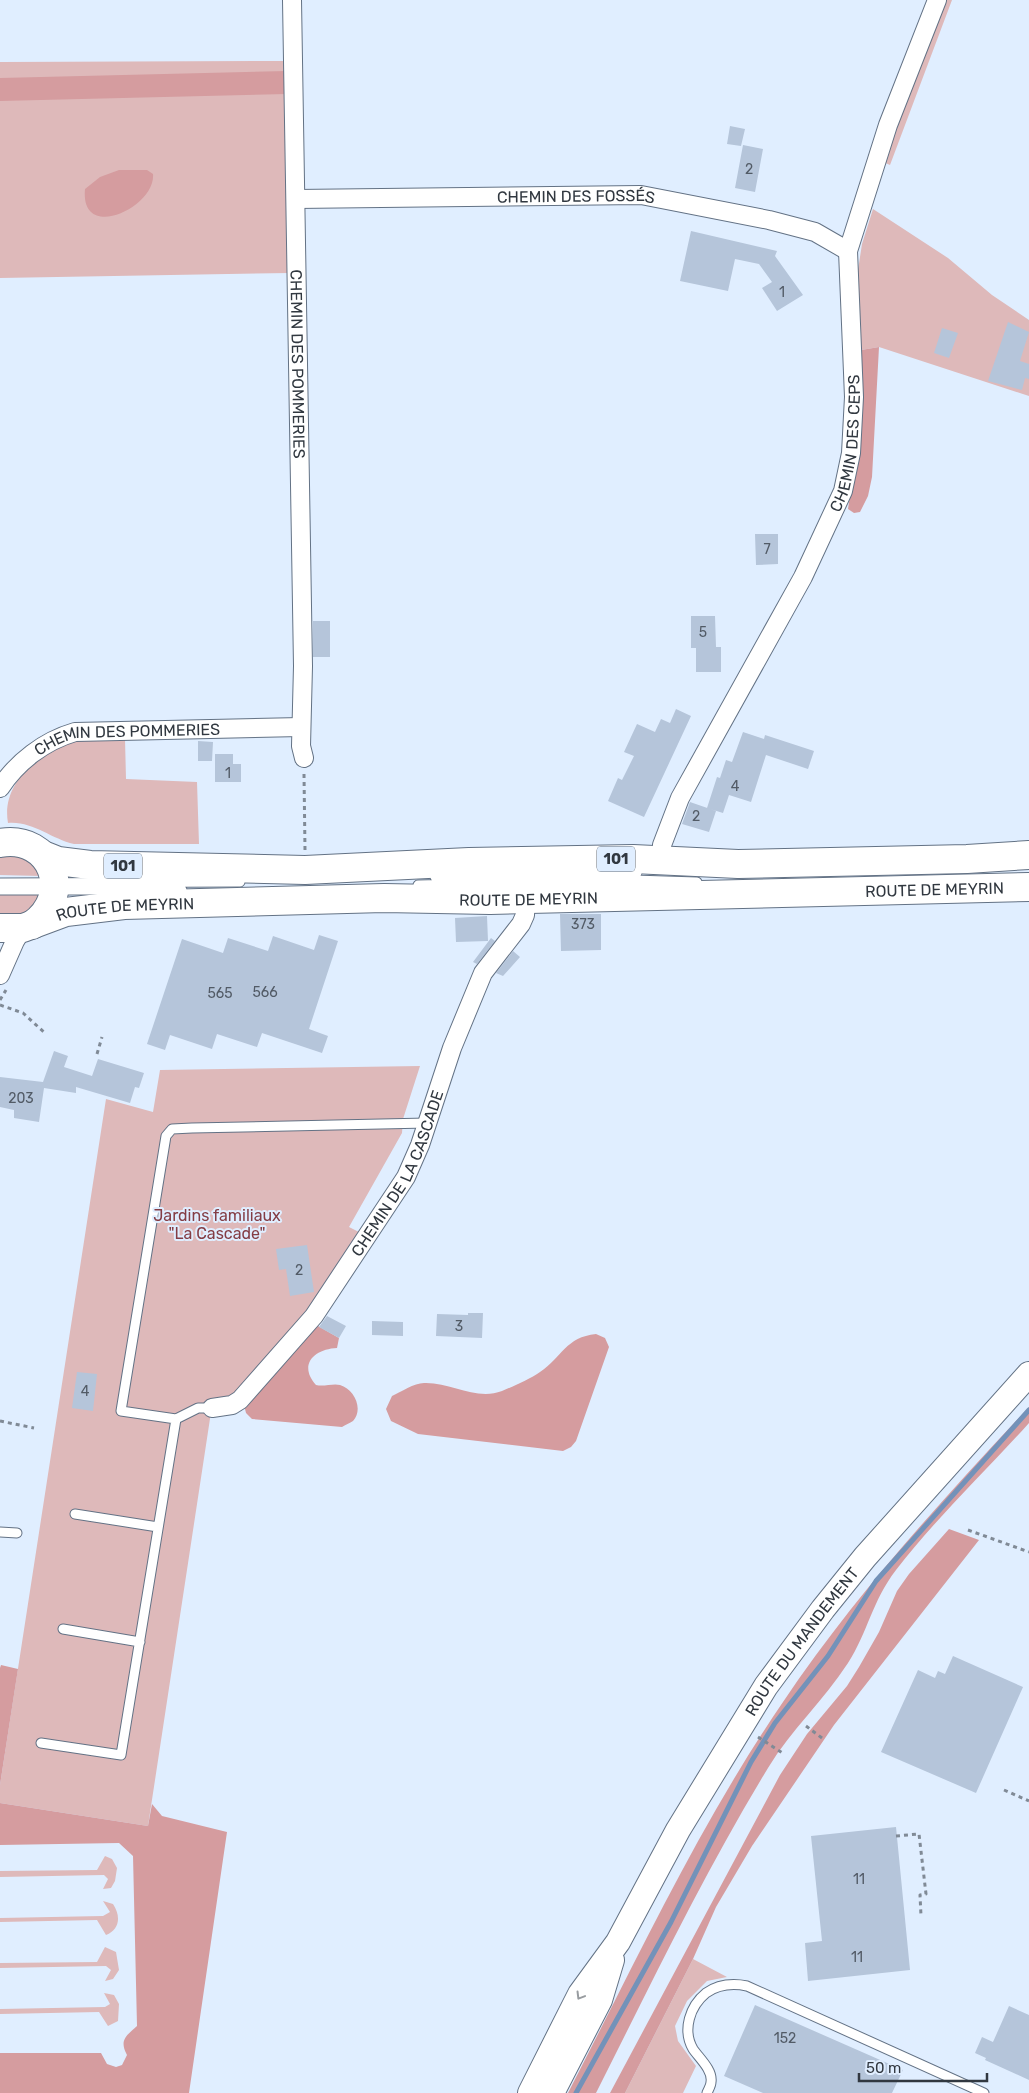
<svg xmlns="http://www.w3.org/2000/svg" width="1029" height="2093" viewBox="0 0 1029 2093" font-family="Rubik,sans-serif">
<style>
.green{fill:#deb9ba}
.forest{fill:#d59c9f}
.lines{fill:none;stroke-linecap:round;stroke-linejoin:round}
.stream{stroke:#7392b9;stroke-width:5}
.building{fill:#b5c5da}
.service-casing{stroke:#637285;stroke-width:11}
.minor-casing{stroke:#637285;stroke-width:20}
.secondary-casing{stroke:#637285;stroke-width:26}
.primary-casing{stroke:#637285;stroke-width:30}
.path{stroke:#808a96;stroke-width:3;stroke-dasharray:4 4;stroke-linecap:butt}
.service{stroke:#fff;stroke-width:9}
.minor{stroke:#fff;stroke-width:18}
.secondary{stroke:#fff;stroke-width:24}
.primary{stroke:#fff;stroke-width:28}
.oneway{stroke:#989ca0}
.labels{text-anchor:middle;stroke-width:4;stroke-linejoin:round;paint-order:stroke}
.number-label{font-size:14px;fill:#525b66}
.shield{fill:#e0eeff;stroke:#666f79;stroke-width:1}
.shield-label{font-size:15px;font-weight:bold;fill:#313840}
.street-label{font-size:16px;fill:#313840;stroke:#e0eeff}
.park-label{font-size:16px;fill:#843d45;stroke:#e0eeff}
</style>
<rect width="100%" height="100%" fill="#e0eeff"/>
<path class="green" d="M944 0H952L890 165 883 162Z
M287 61 290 273 0 278V62Z
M873 209 948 258 992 295 1029 320V396L879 347 861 350 858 270 862 244Z
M85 739H125L126 779 197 782 199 844H74C51 839 33 821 8 823 0 779 48 745 85 739Z
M12 854 31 861 41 876 0 875V856Z
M41 894 39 900 24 915H0V895Z
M420 1066 403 1119 402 1133 349 1227 363 1234 323 1296 233 1400 213 1399 148 1826 0 1803V1785L106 1099 153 1112 160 1070Z
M105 1856 112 1859 117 1868 115 1881 111 1888 103 1889 108 1879 104 1875 0 1877V1871L97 1870Z
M103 1901 113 1904C121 1916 120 1929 106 1935L97 1920 0 1922V1918L103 1916 110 1912Z
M105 1947 116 1952 119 1970 113 1979 105 1981 111 1970 106 1966 0 1968V1963L97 1962Z
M693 1959 727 1977 707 1981 687 2001 675 2026 678 2041 696 2066 683 2093H625Z
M104 1993 114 1995 119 2004 118 2021 108 2026 99 2012 0 2014V2009L105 2007 110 2004Z"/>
<path class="forest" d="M287 71V94L0 101V78Z
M119 170H147L153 174C156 207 80 243 85 189L100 177Z
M879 347 872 477 868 496 860 512 854 513 848 509 861 423V350Z
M318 1326 339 1338 337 1348C314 1349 298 1365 316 1385 324 1387 333 1383 340 1385 354 1389 364 1409 353 1421 350 1423 345 1425 342 1427L252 1419 246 1413 244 1405 313 1329Z
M596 1334 605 1338 609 1347 576 1441 571 1447 563 1451 418 1434 391 1421 386 1409 392 1396C401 1392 414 1383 424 1383 451 1382 476 1401 502 1391 514 1386 530 1379 540 1372 562 1357 566 1337 596 1334Z
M1029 1407V1423C985 1472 936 1518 896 1570 872 1601 868 1632 848 1663 824 1700 791 1730 768 1768 704 1873 651 1984 596 2093H568C636 1961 699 1825 783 1702 855 1595 941 1501 1029 1407Z
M949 1529 979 1540 834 1725 752 1846 716 1907 693 1959 625 2093H610L780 1775 807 1734 847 1686 859 1667 879 1632 897 1591 909 1574Z
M1 1665 18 1669 0 1785V1668Z
M0 1803 148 1826 152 1804 162 1816 227 1832 189 2093H0V2053H101L107 2064 116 2067 122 2065 127 2055C119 2040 126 2036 137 2026L133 1856 119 1843 0 1845Z"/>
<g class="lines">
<path class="stream" d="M576 2093 671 1922 751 1762 775 1723 828 1656 876 1581 1029 1410"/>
</g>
<path class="building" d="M730 126 745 129 741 146 727 144Z
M743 145 763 149 755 192 735 188Z
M691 231 777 251 775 256 803 295 777 311 762 288 772 282 759 264 735 259 728 291 680 281Z
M1008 322 1029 332 1020 361 1029 364V379L1025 378 1022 390 988 381Z
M942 328 958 333 949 358 934 353Z
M755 534H778V564L756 565Z
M691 616H715L716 647H721V672H696V648H691Z
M313 621H330V657H313Z
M676 709 691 716 644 817 608 801 618 778 622 780 634 756 624 752 637 724 655 732 661 719 670 723Z
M743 732 764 739 765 735 814 751 808 769 766 755 751 802 729 795 723 813 707 808 717 777 720 778 726 760 732 762Z
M198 741 213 742 212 761H198Z
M215 754H233V764H241V782H215Z
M690 802 716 811 709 832 682 824Z
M560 914H601V950L561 951Z
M487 916 488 941 456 942 455 918Z
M319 935 338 941 309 1029 328 1036 322 1053 262 1033 257 1047 217 1034 212 1049 170 1035 165 1050 147 1044 182 939 223 953 228 938 268 951 273 936 314 950Z
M491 938 495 941 477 964 473 962Z
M513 951 520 957 503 976 496 973Z
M54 1051 68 1056 64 1067 92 1076 98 1059 144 1073 139 1088 135 1087 130 1103 76 1087V1093L44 1088 39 1122 14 1118V1110L0 1107V1077L43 1082Z
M307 1245 314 1292 290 1296 286 1269 279 1270 276 1249Z
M468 1313H483L482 1338 436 1336 437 1314 468 1315Z
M327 1316 346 1326 339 1338 319 1327Z
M372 1321 403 1322V1336L372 1335Z
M77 1372 97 1374 93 1411 72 1408Z
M953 1656 1023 1687 976 1793 881 1752 918 1670 935 1678 938 1671 945 1674Z
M896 1827 910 1970 808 1981 805 1943 822 1941 811 1836Z
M755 2005 903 2070 892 2093H763L724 2076Z
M1009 2006 1029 2015V2080L985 2060 986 2058 975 2053 982 2037 993 2042Z"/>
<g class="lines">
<g class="service-casing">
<path id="service" d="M435 877 637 873
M0 883 240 882
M418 885 634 880 697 882
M0 890H182
M212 1408H198L176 1419 121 1411 166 1136 172 1129 192 1128 427 1123
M75 1514 158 1527
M0 1532 17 1533
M63 1629 140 1642
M41 1743 121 1755 176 1419
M707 2093C708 2090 711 2086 711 2082 713 2070 699 2058 693 2049 682 2030 690 2006 706 1993 719 1984 732 1983 747 1986L984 2093"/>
</g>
<g class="minor-casing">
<g id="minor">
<path id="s1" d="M292 0 303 666 301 746 304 758"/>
<path id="s2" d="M296 199 641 195 769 220 815 232 848 251"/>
<path id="s3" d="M0 788C17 762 44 741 75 732L301 727"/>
<path id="s4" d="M661 859 662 845 680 798 803 577 843 491 851 453 854 397 848 251 888 125 937 0"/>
<path d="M0 975 15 941 23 928"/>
<path id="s5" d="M212 1408 232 1405 240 1400 314 1316 406 1177 420 1145 452 1048 483 973 521 924 525 915 526 898"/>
</g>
</g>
<g class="secondary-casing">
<g id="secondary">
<path id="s6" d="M530 2093 580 1994 618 1942 678 1830 766 1686 823 1609 865 1557 1029 1374"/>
<path d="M552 2093 600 2000 612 1960"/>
</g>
</g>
<g class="primary-casing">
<g id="primary">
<path d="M0 843C52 834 75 895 32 925"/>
<path d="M43 855 58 861 90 865 305 870 469 862 633 859 738 864 967 859 1029 855"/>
<path id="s7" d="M0 928H23L66 912 124 905 384 898 490 900 1029 887"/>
</g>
</g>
<path class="path" d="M304 774 305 850
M0 1000 6 990
M0 1005 23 1013 46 1034
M97 1054 102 1037
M0 1421 34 1428
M968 1530 1029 1552
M806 1726 822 1738
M758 1737 784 1754
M1004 1790 1029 1801
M896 1836 919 1834 926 1894 920 1895 921 1916"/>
<use href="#service" class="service"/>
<use href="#minor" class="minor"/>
<use href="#secondary" class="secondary"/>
<use href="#primary" class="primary"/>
</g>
<defs><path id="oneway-chevron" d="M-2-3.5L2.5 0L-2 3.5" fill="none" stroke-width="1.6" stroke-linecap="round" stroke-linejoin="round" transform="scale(1.25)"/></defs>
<use class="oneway" href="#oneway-chevron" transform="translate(580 1996) rotate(121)"/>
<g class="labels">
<g class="number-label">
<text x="749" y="174">2</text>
<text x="782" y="297">1</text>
<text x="767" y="554">7</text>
<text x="703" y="637">5</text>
<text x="228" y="778">1</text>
<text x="735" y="791">4</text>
<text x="696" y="821">2</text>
<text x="583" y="929">373</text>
<text x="265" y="997">566</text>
<text x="220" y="998">565</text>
<text x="21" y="1103">203</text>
<text x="299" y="1275">2</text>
<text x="459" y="1331">3</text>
<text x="85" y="1396">4</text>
<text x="859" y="1884">11</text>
<text x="857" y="1962">11</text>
<text x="785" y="2043">152</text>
</g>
<g class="shield">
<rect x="597" y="846.5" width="38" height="25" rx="4"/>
<rect x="104" y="853.5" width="38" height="25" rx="4"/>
</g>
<g class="shield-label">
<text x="616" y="864">101</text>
<text x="123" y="871">101</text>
</g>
<g class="street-label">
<text dy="6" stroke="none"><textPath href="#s2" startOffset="280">CHEMIN DES FOSSÉS</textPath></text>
<text dy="6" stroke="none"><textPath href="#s1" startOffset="364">CHEMIN DES POMMERIES</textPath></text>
<text dy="6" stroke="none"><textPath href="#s4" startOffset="460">CHEMIN DES CEPS</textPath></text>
<text dy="6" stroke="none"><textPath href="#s3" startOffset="146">CHEMIN DES POMMERIES</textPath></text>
<text dy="6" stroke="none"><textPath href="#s7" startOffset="938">ROUTE DE MEYRIN</textPath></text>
<text dy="6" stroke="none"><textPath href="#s7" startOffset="532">ROUTE DE MEYRIN</textPath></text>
<text dy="6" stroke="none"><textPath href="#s7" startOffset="128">ROUTE DE MEYRIN</textPath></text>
<text dy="6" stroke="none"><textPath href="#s5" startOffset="308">CHEMIN DE LA CASCADE</textPath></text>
<text dy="6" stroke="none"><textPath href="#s6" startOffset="528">ROUTE DU MANDEMENT</textPath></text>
</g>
<g class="park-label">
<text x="217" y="1221">Jardins familiaux<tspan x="217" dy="18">"La Cascade"</tspan></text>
</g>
</g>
<path d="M859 2073v8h128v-8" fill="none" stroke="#313840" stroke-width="2.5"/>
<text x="866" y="2073" font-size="15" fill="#313840" stroke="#e0eeff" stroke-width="4" paint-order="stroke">50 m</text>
</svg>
